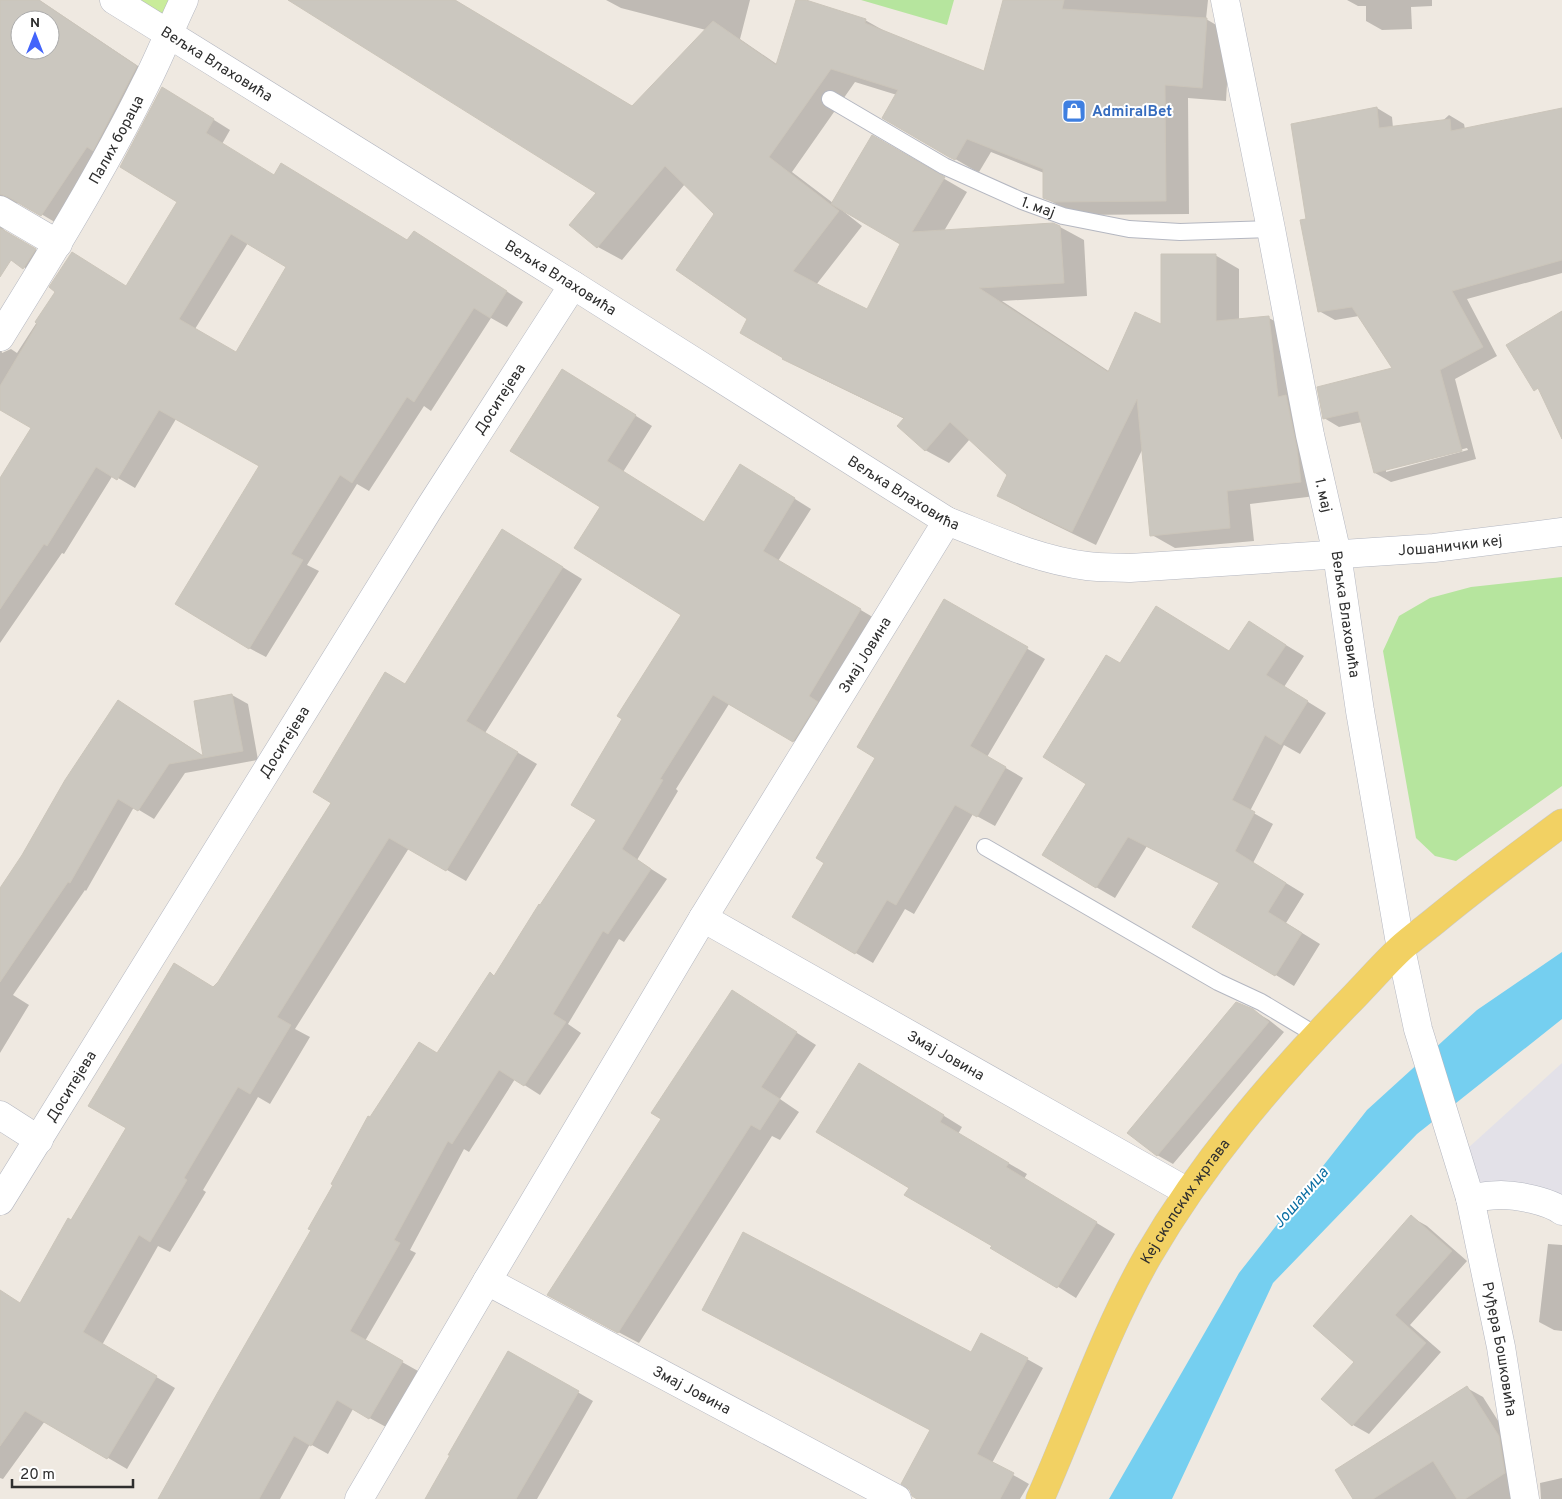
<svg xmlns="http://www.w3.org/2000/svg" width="1562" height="1499" viewBox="0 0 1562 1499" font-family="Overpass,sans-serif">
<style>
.industrial{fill:#e3e1e8}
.green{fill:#b6e59e}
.pitch{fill:#c9ec9a}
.water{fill:#75cff0}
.shadow{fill:#0003;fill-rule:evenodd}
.building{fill:#cbc7bf;stroke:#cbc5ba;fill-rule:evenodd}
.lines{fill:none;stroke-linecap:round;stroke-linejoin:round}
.lane-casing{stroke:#b4b7c1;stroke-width:18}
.street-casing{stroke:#b4b7c1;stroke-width:29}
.secondary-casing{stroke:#b4b7c1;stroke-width:29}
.primary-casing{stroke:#c9c9c9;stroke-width:29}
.lane{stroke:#fff;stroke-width:16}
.street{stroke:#fff;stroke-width:28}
.secondary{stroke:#fff;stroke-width:28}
.primary{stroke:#f2d163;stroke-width:28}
.labels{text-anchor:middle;stroke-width:4;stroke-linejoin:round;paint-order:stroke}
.street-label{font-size:15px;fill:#2e2e2e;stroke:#fff}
.shop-label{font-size:15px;font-weight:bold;fill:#366cbe;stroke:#fff;text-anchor:start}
.water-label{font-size:16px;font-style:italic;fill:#0d6fa3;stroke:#fff}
</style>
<rect width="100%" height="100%" fill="#efe9e1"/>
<path class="industrial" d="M1562 1063V1211L1470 1198 1457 1158Z"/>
<path class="green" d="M861 0H954L947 25Z
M1562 577V786L1456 861 1435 856 1416 838 1383 651 1399 616 1430 598 1471 587Z"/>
<path class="pitch" d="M113 0H184L168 33Z"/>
<path class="water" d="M1562 952V1019L1417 1134 1273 1283 1172 1499H1109L1239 1273 1367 1110 1477 1010Z"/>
<path class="shadow" d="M0 0H39L153 76 58 224 26 205 18 203 9 206 1 221 3 229 9 234 52 260 41 278 0 252ZM20 20H50V50H20Z
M291 0H454L633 107 706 30 621 8 606 0H750L740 39 778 65 798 0H801L865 20 888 33 985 72 1004 0H1208L1206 19 1230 33 1226 101 1188 98 1189 214 1078 215 1068 211 1044 197V173L991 152 979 172 974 170 884 117 897 95 855 82 792 172 833 203 872 137 967 192 944 231 1060 227 1084 240 1087 296 1002 301 1110 372 1163 326 1215 255 1239 269V320L1269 318 1292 331 1324 495 1250 504 1254 541 1175 548 1152 535 1143 448 1096 545 1022 509 999 495 1009 475 970 439 949 463 925 450 905 419 808 372 784 358 749 318 716 214 685 184 622 260 598 247 597 192ZM844 210 902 243 868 310 816 285 862 226 843 211Z
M1347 0H1432V6L1411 7 1412 29 1382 30 1366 21V6H1358Z
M179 98 230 130 222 144 274 176 408 242H431L523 302 507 327 491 318 431 411 424 406 369 491 357 484 307 565 319 571 266 657 249 648 260 466 176 419 135 488 113 475 64 554 62 553 0 643V481L33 427 0 408V342L2 353 11 349 17 353 57 291 127 287 179 201ZM248 243 287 267 236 354 195 329Z
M1377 108 1392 117 1393 128 1438 125 1449 115 1464 124 1465 129 1562 109V273L1467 299 1497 356 1455 379 1476 459 1391 482 1375 473 1362 422 1339 427 1324 418 1394 369 1359 316 1335 320 1319 311 1308 220ZM1467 448 1468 450 1386 472V469Z
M579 380 652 426 623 472 705 523 757 475 811 509 778 561 876 619 810 750 729 704 676 789 678 791 637 860 667 879 624 942 619 939 568 1024 581 1033 540 1095 515 1079 469 1152 464 1149 410 1250 416 1253 365 1341 418 1371 386 1427 353 1409 328 1454 310 1444 280 1499H160L313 1230 371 1119 437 1054 495 977 598 820 683 615 601 507Z
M522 542 582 579 485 733 537 764 466 881 409 848 295 1029 310 1037 270 1104 258 1097 203 1190 206 1192 170 1252 158 1246 102 1345 175 1388 127 1469 45 1421 3 1479 0 1478V1313L20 1304 214 988 219 983 405 685Z
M944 601 1045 659 987 757 1023 778 995 826 973 814 914 914 905 909 873 963 794 917 826 863 877 758Z
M1268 634 1304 656 1284 687 1326 713 1300 754 1284 745 1250 811 1273 824 1253 863 1304 894 1286 923 1320 944 1294 986 1194 926 1220 883 1147 846 1115 898 1096 887 1088 783 1120 665 1230 653Z
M232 695 248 704 258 760 185 773 154 819 134 807 86 891 85 890 13 995 29 1005 0 1053V890L134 711 205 757Z
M733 992 816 1045 780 1099 799 1112 780 1140 772 1136 639 1343 569 1306 662 1119Z
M1252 1010 1269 1020 1284 1032 1173 1164 1157 1155Z
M878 1075 962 1127 958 1134 1027 1174 1024 1179 1115 1234 1076 1298 993 1246Z
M1411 1217 1427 1226 1467 1261 1410 1325 1441 1352 1369 1434 1353 1425 1323 1399 1356 1361Z
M1548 1244 1562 1245V1331L1554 1330 1539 1322Z
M508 1352 593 1401 537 1499H426Z
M972 1354 1027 1359 1043 1368 992 1463 1029 1484 1020 1499H919Z
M1467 1388 1483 1397 1514 1446 1523 1499H1355Z
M1562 1478V1499H1541L1540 1483Z"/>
<path class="building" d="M0 0H39L137 66 93 151 87 147 41 216 8 197 0 194ZM20 20H50V50H20Z
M288 0H455L632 106 713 21 776 65 796 0H806L866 19 865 23 984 71 1003 0H1064L1062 9 1207 18 1202 88 1165 85 1166 201 1054 202 1043 198V169L967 139 955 160 949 157 882 118 898 90 831 69 769 157 839 211 793 271 825 288 867 309 900 244 831 204 872 135 945 177 912 232 1053 223 1060 226 1064 283 979 288 1108 372 1135 312 1161 324V254H1216V321L1269 316 1278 397 1286 395 1297 448 1301 482 1227 491 1230 528 1150 536 1137 399 1072 532 997 496 1007 475 950 422 925 451 897 426 904 418 782 359 783 358 740 333 747 319 676 270 714 214 665 166 597 248 569 225 596 193Z
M162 87 214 119 206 133 274 175 281 163 407 240 414 231 507 291 490 318 474 308 414 402 407 397 352 483 340 475 291 554 303 560 249 649 175 604 259 466 159 410 117 480 96 467 47 546 44 544 0 609V478L31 428 0 410V386L37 324 35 322 55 292 49 287 72 252 126 286 177 202 120 167ZM231 234 286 267 236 352 179 319Z
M1377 107 1379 128 1450 119 1451 131 1562 108V260L1452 291 1483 347 1440 370 1462 451 1374 473 1358 411 1323 419 1317 387 1392 368 1352 307 1318 312 1300 220 1306 219 1291 124Z
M0 228 36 249 23 269 11 260 0 277Z
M1562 311V439L1538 388 1534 391 1506 345Z
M562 369 636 415 607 461 704 522 740 464 795 498 763 551 861 609 809 696 818 702 793 742 713 695 660 779 663 780 622 849 651 869 608 934 603 931 553 1014 566 1022 524 1086 499 1070 452 1144 448 1141 394 1240 400 1243 350 1331 403 1361 369 1419 337 1400 311 1446 294 1436 259 1499H158L218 1392 311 1230 308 1229 333 1185 331 1184 368 1116 370 1117 419 1042 437 1053 490 972 494 976 539 904 540 905 596 820 571 805 622 719 617 716 681 615 574 548 600 507 510 451Z
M502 529 563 567 466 721 518 752 446 871 389 838 277 1017 291 1025 250 1094 238 1087 184 1178 187 1180 150 1242 139 1235 83 1332 157 1376 107 1459 25 1411 0 1446V1290L20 1303 68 1218 71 1220 126 1128 88 1106 174 963 213 987 218 982 331 803 313 792 385 672 405 684Z
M944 599 1028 647 970 746 1006 767 977 817 955 805 896 905 887 900 855 954 792 917 824 863 816 858 875 758 857 747Z
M1156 606 1229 651 1249 621 1286 645 1266 675 1308 701 1281 745 1265 735 1232 800 1255 812 1235 851 1286 883 1268 912 1302 933 1275 976 1192 927 1219 883 1128 837 1096 888 1042 855 1086 784 1043 757 1106 655 1120 663Z
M232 694 243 751 169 764 138 811 118 799 70 883 68 882 0 982V888L22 855 65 780 118 700 203 756 194 701Z
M732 990 797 1032 761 1087 780 1099 760 1130 751 1125 618 1333 547 1295 661 1119 651 1113Z
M1236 1002 1253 1009 1269 1022 1157 1156 1127 1133Z
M859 1063 944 1115 940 1122 1009 1163 1006 1167 1097 1222 1057 1288 990 1248 992 1246 904 1195 909 1188 816 1132Z
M1411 1215 1452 1251 1395 1315 1426 1343 1352 1426 1321 1399 1354 1362 1313 1326Z
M743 1232 971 1352 981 1333 1028 1358 977 1454 1014 1473 1000 1499H917L912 1496 910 1490 901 1484 930 1430 702 1310Z
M508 1351 579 1391 516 1499H425L450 1455H448Z
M1467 1386 1499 1436 1505 1473 1465 1499H1457L1433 1461 1373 1499H1353L1335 1470Z"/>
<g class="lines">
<g class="lane-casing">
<g id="lane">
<path id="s1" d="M830 99 944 166 1022 201 1063 216 1129 229 1180 232 1271 229"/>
<path d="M985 847 1218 982 1261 1002 1316 1035"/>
</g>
</g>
<g class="street-casing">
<g id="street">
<path d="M0 210 58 244"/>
<path id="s2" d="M0 337C51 255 103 170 146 83 160 56 171 27 184 0"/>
<path id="s3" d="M703 918 1188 1192"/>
<path d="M0 1115 39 1140"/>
<path d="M1470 1198C1480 1197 1491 1195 1501 1195 1518 1195 1548 1201 1562 1211"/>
<path id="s4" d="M0 1201 430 507 573 285"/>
<path id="s5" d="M487 1281 897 1499"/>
<path id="s6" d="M359 1499 487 1281 703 918 947 521"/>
</g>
</g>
<g class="secondary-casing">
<g id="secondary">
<path id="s7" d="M114 0 573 285 947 521C993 539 1038 560 1087 566 1101 568 1116 567 1130 568L1434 548 1562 532"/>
<path id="s8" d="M1225 0 1271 229 1310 435 1337 554 1360 711 1401 949 1418 1029 1470 1198 1501 1347 1525 1499"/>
</g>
</g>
<g class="primary-casing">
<g id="primary">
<path id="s9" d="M1040 1499C1076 1418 1104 1333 1148 1256 1202 1163 1271 1082 1345 1006 1364 987 1381 967 1400 949 1412 938 1425 929 1437 919 1478 885 1520 854 1562 823"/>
</g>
</g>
<use href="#lane" class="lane"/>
<use href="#street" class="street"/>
<use href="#secondary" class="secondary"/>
<use href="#primary" class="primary"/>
</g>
<defs>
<g id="shop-square" transform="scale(1.25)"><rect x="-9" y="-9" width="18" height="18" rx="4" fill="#3f7fe0" stroke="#fff"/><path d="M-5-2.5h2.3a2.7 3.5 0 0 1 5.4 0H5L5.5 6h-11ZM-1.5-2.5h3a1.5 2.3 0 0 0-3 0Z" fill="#fff"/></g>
</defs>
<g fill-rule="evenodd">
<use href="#shop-square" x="1074" y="111"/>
</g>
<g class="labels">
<g class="street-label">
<text dy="5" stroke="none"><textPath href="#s7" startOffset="121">Вељка Влаховића</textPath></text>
<text dy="5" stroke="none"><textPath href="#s2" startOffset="229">Палих бораца</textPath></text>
<text dy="5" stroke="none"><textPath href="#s1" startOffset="235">1. мај</textPath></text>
<text dy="5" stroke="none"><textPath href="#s7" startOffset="526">Вељка Влаховића</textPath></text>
<text dy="5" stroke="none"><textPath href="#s4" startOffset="945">Доситејева</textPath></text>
<text dy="5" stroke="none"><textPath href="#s7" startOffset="931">Вељка Влаховића</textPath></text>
<text dy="5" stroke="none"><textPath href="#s8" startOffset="505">1. мај</textPath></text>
<text dy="5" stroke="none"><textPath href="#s7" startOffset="1494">Јошанички кеј</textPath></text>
<text dy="5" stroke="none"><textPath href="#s8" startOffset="626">Вељка Влаховића</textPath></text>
<text dy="5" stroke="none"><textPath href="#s6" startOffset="984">Змај Јовина</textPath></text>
<text dy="5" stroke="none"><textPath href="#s4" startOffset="540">Доситејева</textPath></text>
<text dy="5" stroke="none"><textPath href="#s3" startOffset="279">Змај Јовина</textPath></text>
<text dy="5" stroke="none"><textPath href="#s4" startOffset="135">Доситејева</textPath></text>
<text dy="5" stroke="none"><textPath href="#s9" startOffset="332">Кеј скопских жртава</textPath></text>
<text dy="5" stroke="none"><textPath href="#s8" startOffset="1378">Руђера Бошковића</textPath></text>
<text dy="5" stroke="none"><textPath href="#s5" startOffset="232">Змај Јовина</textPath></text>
</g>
<g class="shop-label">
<text x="1092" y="116">AdmiralBet</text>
</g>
<g class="water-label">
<text transform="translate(1300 1197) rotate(-49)" y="6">Јошаница</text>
</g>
</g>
<g transform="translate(35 35)"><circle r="24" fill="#ffffff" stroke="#ababab"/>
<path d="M0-4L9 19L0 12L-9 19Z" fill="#4264fb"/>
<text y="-8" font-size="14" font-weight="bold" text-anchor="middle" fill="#2e2e2e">N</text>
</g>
<path d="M12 1479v8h121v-8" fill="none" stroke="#2e2e2e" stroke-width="2.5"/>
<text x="20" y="1479" font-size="15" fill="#2e2e2e" stroke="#ffffff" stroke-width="4" paint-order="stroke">20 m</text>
</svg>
